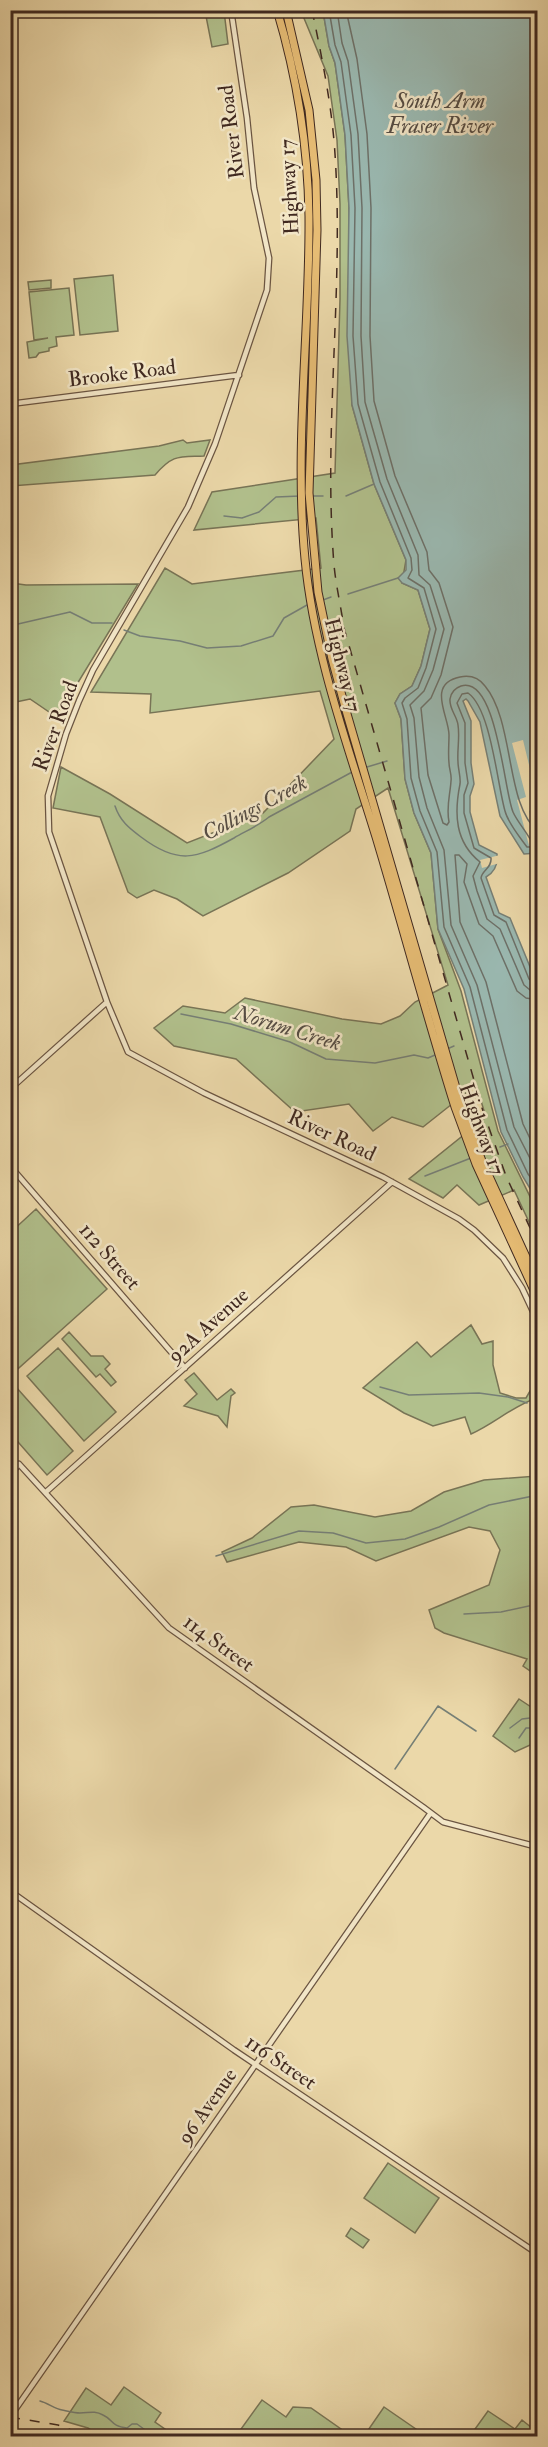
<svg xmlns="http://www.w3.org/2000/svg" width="548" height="2447" viewBox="0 0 548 2447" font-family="'IM FELL Double Pica',serif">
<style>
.green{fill:#b1c08c;stroke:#787456;stroke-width:1.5}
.water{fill:#9ab8b0;stroke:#767f76;stroke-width:1.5}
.pier{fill:#ebd8a9}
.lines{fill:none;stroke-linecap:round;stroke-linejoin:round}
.shore{stroke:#6d7068;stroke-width:1.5}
.stream{stroke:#767f76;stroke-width:1.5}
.minor-casing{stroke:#6b5542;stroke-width:7}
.highway-casing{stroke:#402920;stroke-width:9}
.minor{stroke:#f2e6c7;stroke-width:4.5}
.highway{stroke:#e6bc74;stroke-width:7}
.rail{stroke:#402920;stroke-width:1.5;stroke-dasharray:10 10;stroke-linecap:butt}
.labels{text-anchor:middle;stroke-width:5;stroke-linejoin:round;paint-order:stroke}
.street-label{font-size:21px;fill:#402920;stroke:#f2e6c7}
.water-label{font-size:22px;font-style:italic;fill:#564d44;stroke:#f2e6c7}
</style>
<rect width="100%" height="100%" fill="#ebd8a9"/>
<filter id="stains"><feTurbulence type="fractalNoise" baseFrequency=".00333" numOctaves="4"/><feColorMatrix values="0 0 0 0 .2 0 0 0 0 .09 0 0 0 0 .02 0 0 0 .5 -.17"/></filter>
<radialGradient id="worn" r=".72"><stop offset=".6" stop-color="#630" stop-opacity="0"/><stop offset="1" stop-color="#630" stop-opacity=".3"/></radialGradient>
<path class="green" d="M205 11H224L228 44 212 47Z
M301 11H323L329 46 335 63 345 135 349 208 352 405 374 484 406 560 402 583 418 590 430 629 421 666 412 686 400 694 395 703 401 719 405 779 414 813 431 853 438 929 461 991 498 1131 537 1211V1239L514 1190 479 1205 457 1185 443 1198 409 1179 486 1117 476 1085 423 1127 392 1117 373 1131 349 1104 295 1112 236 1059 174 1046 154 1028 183 1006 225 1013 245 998 342 1019 381 1024 400 1016 415 1002 448 985 388 788 356 809 350 831 288 873 203 916 177 899 154 890 137 898 128 892 100 817 53 808 61 767 110 794 187 843 263 813 334 739 320 691 150 713 151 694 91 692 165 568 192 584 321 568 316 518 194 530 212 492 335 473 340 299V204L337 140 328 76Z
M113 275 118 331 80 335 74 279Z
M51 280V288L29 290 28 282Z
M69 288 74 335 56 337 57 346 49 348V351L39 353 36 357 29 358 27 342 48 338 34 340 29 292Z
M183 440 187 443 210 440 204 456C179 457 173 454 155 475L11 486V465L159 446Z
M11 583 26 585 138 584 71 694 55 716 30 699 11 703Z
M36 1209 107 1289 11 1375V1232Z
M471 1325 482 1344 493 1341V1365L500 1393 516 1398H526L537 1379V1398C514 1405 494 1424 471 1434L465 1417 433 1426 404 1413 363 1388 417 1342 431 1357Z
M69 1332 91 1356H103L110 1364 105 1369 116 1382 111 1386 100 1374 96 1377 62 1339Z
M58 1348 116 1412 84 1441 27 1376Z
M194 1373 217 1400 231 1389 235 1393 231 1396 227 1427 218 1416 184 1406 197 1394 185 1380Z
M16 1387 73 1451 47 1475 11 1434V1393Z
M537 1476 538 1673 536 1675 523 1666 527 1659 444 1633 435 1628 429 1610 489 1585 500 1550 490 1531 469 1527 376 1561 346 1547 299 1542 227 1562 222 1552 252 1538 291 1507 314 1505 375 1517 411 1511 444 1492 484 1480Z
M519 1699 537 1711V1746L530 1745 515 1752 493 1736Z
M388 2163 439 2198 415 2233 364 2198Z
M351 2228 369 2240 363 2248 346 2236Z
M124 2387 161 2413 155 2422 175 2436H100L88 2428 64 2421 86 2388 111 2405Z
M262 2400 286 2417 293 2407 311 2408 351 2436H236Z
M384 2407 426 2436H364Z
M488 2411 515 2429 522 2420 537 2432V2436H470Z"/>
<path class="water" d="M323 11H537V853L524 854 500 816 480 722 468 701 466 699 463 701 471 721V763L474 784 470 796V812L479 845 497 854C498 864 495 872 486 877L499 913 510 918 537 984V1200L523 1177 501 1132 464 989 438 929 431 853 414 813 405 779 401 719 395 703 400 694 412 686 421 666 430 629 418 590 402 583 398 578 406 570V560L374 484 352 405 347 336 349 208 345 135 335 63 329 46Z"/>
<path class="pier" d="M523 740 537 798V809L529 811 537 845 538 856 532 857 517 800 526 797 512 743Z
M500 855V863L482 868 480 860Z"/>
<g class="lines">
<path class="shore" d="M329 10 335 45 341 62 351 135 355 208 353 336 358 404 380 482 411 558 412 570 408 578 424 588 436 629 426 668 418 688 405 698 402 703 407 719 411 778 420 811 437 852 444 927 470 987 507 1130 528 1174 538 1187
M337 10 342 43 348 61 358 134 362 208 361 336 365 402 387 479 418 555 419 575 430 585 444 629 433 670 424 691 410 705 414 718 419 777 427 808 444 850 451 925 477 985 514 1127 538 1174
M346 10 357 59 367 134 371 208 370 336 374 401 395 476 427 552 429 570 439 583 453 627 441 675 431 698 421 708 428 775 443 823 447 825 449 822C446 807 450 796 451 781 452 775 449 769 449 763 448 754 449 744 449 735 449 716 426 684 460 677 470 675 479 678 485 686 515 722 505 806 538 831
M538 840 530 839C525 830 517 821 513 812 504 792 497 675 461 686 455 688 451 693 450 699 449 709 457 716 458 725 460 737 457 750 458 762 458 769 461 777 460 784 454 814 455 842 480 862L473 876 477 891 487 919 500 929 524 985 530 990 538 991
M538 847H527C519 836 508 823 505 811 497 783 491 709 468 693L462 694 457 703 465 723V763L468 783 464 795V813L474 848 491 858C492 868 482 870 481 878L494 915 506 922 529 979 538 984
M538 1000 526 998 517 991 493 936 479 924 464 882 467 864 459 855H455L460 922 486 982 523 1124 538 1155"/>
<path class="stream" d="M311 496H323
M346 496 374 484
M224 516 242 518 259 512 276 497 300 496
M348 594 398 578
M323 600 331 597
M10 624H18L70 612 92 623H112
M10 630 17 625
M124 630 140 636 180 641 207 648 241 646 273 636 284 618 307 605
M367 767 387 761
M115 806C120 821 129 828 141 837 178 865 196 859 234 838 246 831 258 826 269 817L354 771
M181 1014 231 1024 290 1042 326 1059 375 1063 414 1055 428 1058 435 1055
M447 1049 454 1046
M500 1147 508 1144
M481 1153 486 1150
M425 1176 471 1158
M380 1387 409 1395 479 1393 508 1397 527 1403
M533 1405 538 1407
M216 1556 299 1531 333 1533 366 1543 405 1539 439 1527 489 1505 538 1495
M464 1614 501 1612 538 1604
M510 1728 522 1719 538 1717
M519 1738 526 1728H538
M395 1769 438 1706 476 1731
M40 2401C48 2403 55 2409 62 2410 67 2411 75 2413 80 2413 89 2413 94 2410 103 2415 114 2420 110 2426 127 2428L132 2424H137L148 2432V2436"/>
<g class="minor-casing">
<path id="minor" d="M231 10 247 118 254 188 269 258 267 290 215 444 188 507 93 670 79 701 66 734 48 796 49 832 107 1002 128 1052 204 1093 383 1177 459 1219 474 1230 503 1258 522 1288 538 1322
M10 404 239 375
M10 1089 107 1002
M10 1166 185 1368
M10 1475 19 1464 169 1628 423 1807 443 1822 538 1847
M46 1492 392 1182
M10 1891 234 2050 538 2254
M10 2417 430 1814"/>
</g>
<g class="highway-casing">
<path id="highway" d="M277 10C297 77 308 146 309 216 310 330 294 445 305 559 314 654 348 746 376 837 403 927 427 1018 455 1107L476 1164 538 1299
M286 10 309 110 316 180 317 230 309 493 318 592 332 659 345 707 461 1105 482 1161 538 1283"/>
</g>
<use href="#minor" class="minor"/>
<use href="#highway" class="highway"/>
<path class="rail" d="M312 10C322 58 332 106 335 154 344 291 323 428 334 565 336 586 341 607 344 628L482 1108 506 1176 538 1245
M10 2417 58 2425 88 2436"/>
</g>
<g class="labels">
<g class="street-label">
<text transform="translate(231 132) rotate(-97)" y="7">River Road</text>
<text transform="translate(289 187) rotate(-93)" y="7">Highway 17</text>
<text transform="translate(122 373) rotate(-7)" y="7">Brooke Road</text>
<text transform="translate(343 665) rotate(76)" y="7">Highway 17</text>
<text transform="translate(55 726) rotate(-70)" y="7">River Road</text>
<text transform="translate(482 1129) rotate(70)" y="7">Highway 17</text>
<text transform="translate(332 1135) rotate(25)" y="7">River Road</text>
<text transform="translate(110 1256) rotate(49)" y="7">112 Street</text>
<text transform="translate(208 1325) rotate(-42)" y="7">92A Avenue</text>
<text transform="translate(219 1643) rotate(36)" y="7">114 Street</text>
<text transform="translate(281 2062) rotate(34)" y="7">116 Street</text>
<text transform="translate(207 2106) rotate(-55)" y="7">96 Avenue</text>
</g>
<g class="water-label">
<text x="440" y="108">South Arm<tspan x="440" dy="25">Fraser River</tspan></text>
<text transform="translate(254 807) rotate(-28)" y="8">Collings Creek</text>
<text transform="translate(288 1027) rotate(17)" y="8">Norum Creek</text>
</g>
</g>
<rect width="548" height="2447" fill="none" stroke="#ebd8a9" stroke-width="36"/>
<rect x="12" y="12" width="524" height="2423" fill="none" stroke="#402920" stroke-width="3"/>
<rect x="18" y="18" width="512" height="2411" fill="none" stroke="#402920" stroke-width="1.5"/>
<rect width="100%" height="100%" filter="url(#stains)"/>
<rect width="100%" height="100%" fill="url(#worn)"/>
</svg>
